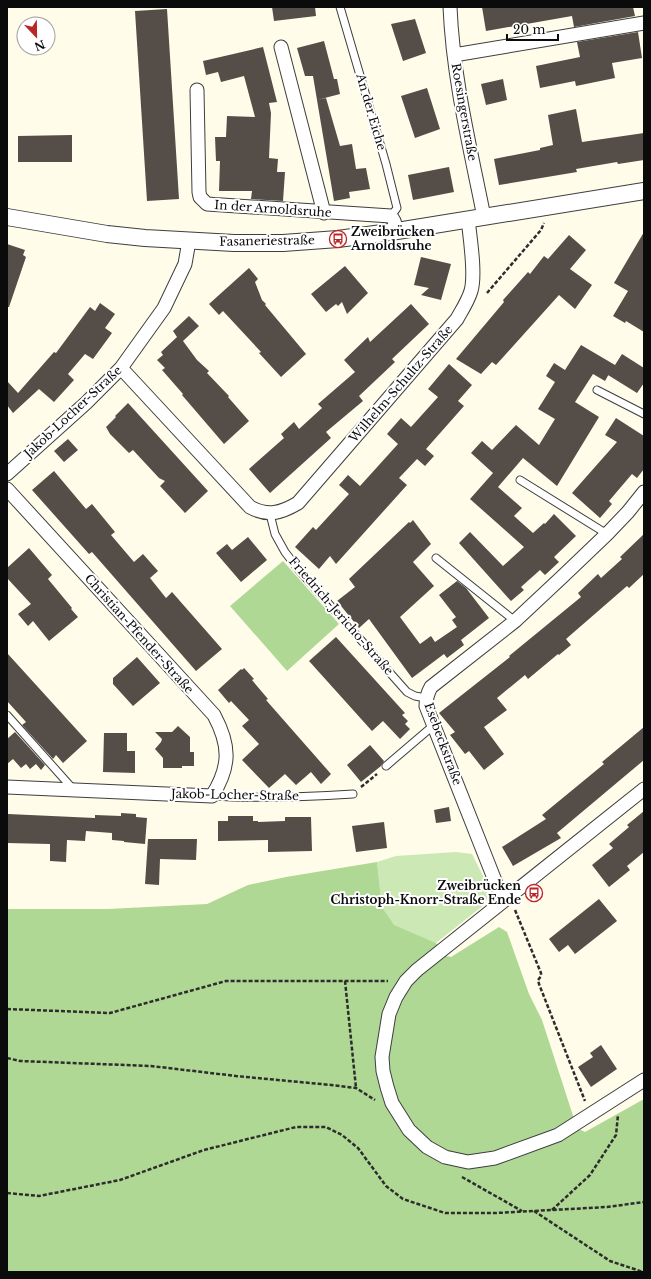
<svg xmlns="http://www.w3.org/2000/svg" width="651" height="1279" viewBox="0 0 651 1279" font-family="'Libre Baskerville',serif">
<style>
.green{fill:#cce8b4}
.forest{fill:#afd894}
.building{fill:#544d48}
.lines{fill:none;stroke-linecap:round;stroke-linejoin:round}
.service-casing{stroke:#3e3e3e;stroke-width:9}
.minor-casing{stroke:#3e3e3e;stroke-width:15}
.tertiary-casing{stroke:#3e3e3e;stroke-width:18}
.path{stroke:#2d2d2d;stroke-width:2.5;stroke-dasharray:4 2;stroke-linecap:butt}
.service{stroke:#fff;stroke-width:7}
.minor{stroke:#fff;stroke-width:13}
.tertiary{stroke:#fff;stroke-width:16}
.labels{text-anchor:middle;stroke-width:4;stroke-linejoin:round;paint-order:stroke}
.street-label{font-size:12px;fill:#0b0b0b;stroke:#fff}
.poi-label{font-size:12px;font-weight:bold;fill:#0b0b0b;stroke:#fff;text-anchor:start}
</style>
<rect width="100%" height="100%" fill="#fffce9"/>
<path class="green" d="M456 852 472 854 490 890 485 904 436 943 394 926 382 907 377 862 396 856Z"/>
<path class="forest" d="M283 561 339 624 287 671 230 606Z
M377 862 382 907 394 925 436 943 446 956 451 957 499 927 507 932 529 994 542 1020 577 1128 585 1132 644 1099V1272H7V909H108L207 904 248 885 286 877Z"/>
<path class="building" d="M272 7H315L316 16 274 21Z
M482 7H633L635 16 574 27 572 16 486 31Z
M167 9 179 199 147 201 135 11Z
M415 19 426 53 403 61 391 24Z
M638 32 642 58 612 63 615 78 576 86 575 81 540 88 536 66 580 57 577 42Z
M324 41 334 79H337L340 94 317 100 313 76H305L297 48Z
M263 47 277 102 269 103 271 113 269 158 278 159 277 172H285L283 201 251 199 252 191H219L220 161H216L215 137H226L227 116 255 117 244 76 221 82 218 72 206 75 203 61Z
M503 79 507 100 486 105 481 84Z
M427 88 440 129 415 138 401 96Z
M326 98 340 146 352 144 356 169 366 168 370 189 349 192 350 198 334 201 317 100Z
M576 109 582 142 644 133V160L618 164 617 162 576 169 577 172 499 185 494 159 540 150V148L553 145 548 115Z
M72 135V162H18V136Z
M449 167 454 192 413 200 408 175Z
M644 232V332L626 321 625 323 613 316 628 291 614 283Z
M569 235 586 250 570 269 592 285 575 309 559 295 496 365 492 362 481 374 456 359 504 302 503 300 528 272 530 274 544 256 548 259Z
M7 244 25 250 23 255 26 257 9 307H7Z
M421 257 451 264 441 300 421 295 429 288 414 285Z
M345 266 368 293 347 314 342 302 338 306 336 304 326 312 311 294Z
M249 268 258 279 255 282 262 300 266 304 265 305 306 354 281 377 259 353 261 352 223 311 219 315 209 304Z
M100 303 115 314 105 328 112 333 93 359 85 354 68 374 74 380 54 402 39 389 13 413 7 405V381L18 393 54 352 56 353 90 307 95 311Z
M411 304 429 324 392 359 395 362 359 396 363 401 326 432 331 438 270 493 249 469 284 438 281 434 294 422 299 429 322 408 318 404 355 372 344 360 368 337 370 342Z
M189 316 199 326 183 341 197 360 209 371 207 373 229 396 228 397 249 421 224 444 182 395 183 394 162 370 165 368 157 360 163 355 161 352 177 337 173 331Z
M581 345 615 365 622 354 644 368V383L637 393 608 375 610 372 605 381 593 374 575 402 599 417 557 486 523 458 498 487 522 508 514 516 533 533 544 523 545 524 554 514 576 536 554 557 559 562 545 575 540 570 521 587 524 590 511 601 459 543 470 532 503 566 524 547 470 499 493 473 471 453 482 441 492 450 516 425 539 445 555 419 538 409 555 382 546 376 554 363 565 370Z
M449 364 472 385 458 401 464 406 426 449 434 456 425 466 417 459 399 478 407 485 336 564 330 556 319 569 295 547 313 527 316 530 349 494 339 485 348 475 360 486 398 444 387 434 401 418 411 427 438 397 428 389Z
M128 403 208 491 185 513 160 486 165 481 159 478 133 450 129 453 110 434 106 427 116 417 115 416Z
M616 418 644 436V469L637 478 632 474 609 501 612 504 600 518 572 493 617 442 605 435Z
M68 439 78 450 64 462 54 451Z
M54 471 86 509 92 504 115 532 111 535 134 562 143 554 158 571 150 578 166 598 172 592 222 649 196 671 92 552 89 554 32 490Z
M413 520 431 544 413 562 434 586 400 617 420 644 431 636 435 642 457 627 452 620 456 617 439 595 457 581 466 588 489 618 461 640 464 645 447 658 444 654 412 678 369 619 359 628 337 601 355 587 349 579 409 522 410 523Z
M644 534V574L629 588 627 586 566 639 571 645 559 655 558 654 528 679 525 675 497 698 507 710 484 727 504 754 484 770 469 751 465 754 450 735 455 732 439 713 510 657 509 656 581 597 578 593 598 574 601 578 622 559 620 557Z
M248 537 267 560 241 582 216 553 227 544 232 550Z
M29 548 52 575 48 579 72 608 71 609 78 617 49 641 33 621 28 626 18 614 31 604 7 578V568Z
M336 637 405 713 402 715 408 721 405 724 410 729 400 739 383 721 372 731 309 661Z
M7 653 87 741 63 763 56 755 53 759 22 725 26 722 7 701Z
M137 657 160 683 133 706 113 684V678Z
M244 668 254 679 252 680 268 699 266 700 331 774 321 784 311 772 296 785 285 774 269 788 242 760 259 744 242 726 249 720 231 701 229 703 218 690 241 669 242 670Z
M178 726 190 737V752H194V766H182V768H163V758L155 749 161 742 162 739 155 732H172Z
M644 727V760L557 833 561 838 513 866 502 847 546 819 542 815 604 764 602 762Z
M15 732 45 765 41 770 36 764 30 769 26 764 21 768 13 759 7 764V739Z
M104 733H127V751H135V773L103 772Z
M370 745 384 761 381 766 361 782 347 765Z
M449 807 451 821 436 823 434 810Z
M644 811V852L627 866 630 870 609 887 592 865 613 848 609 844 629 827 627 825Z
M121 813 136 814V817L147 818 145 844 124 842V841L112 840V833L86 831 85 841 67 840 66 862 50 861V844L7 843 8 814 95 818V815L121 816Z
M228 816H253V821H258V822L285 821V817H311L312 851 268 852V840L218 841V821H228Z
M384 822 387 848 356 852 352 826Z
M148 839H197L196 860 160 859 159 885 145 884Z
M599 899 617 921 575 954 568 945 559 952 549 939Z
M601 1045 617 1069 591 1087 578 1067 593 1057 590 1053Z"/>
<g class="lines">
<g class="service-casing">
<path id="service" d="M340 7 386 164 397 208 391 216
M597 390 644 414
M520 480 607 534
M270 514 275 534 285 552 298 569 407 692 415 696 426 698
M436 558 515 621
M7 715 73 789
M386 766 434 725
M212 796C259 799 306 797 353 794"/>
</g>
<g class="minor-casing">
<path id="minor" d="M450 7C453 78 470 147 484 217
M281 47 324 213
M454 55 644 23
M197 90 199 192 200 197 207 204 391 216 394 221 397 231
M121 368 250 507C268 517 281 513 298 503L457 319C462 310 468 301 471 291 476 274 470 238 468 219
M7 474 86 403 121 368 164 308 185 264 189 241
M7 489 214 715C230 745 231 766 212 796L7 787
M644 789 417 970 406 981 396 997 389 1014 382 1057 383 1071 387 1087 392 1103 409 1130 427 1147 445 1157 468 1162 495 1158 558 1135 644 1080
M503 901 426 706C426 698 427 694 431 687L515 621 562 577 607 534 628 512 644 492"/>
</g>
<g class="tertiary-casing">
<path id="tertiary" d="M7 217 107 234 145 238 234 243H283L338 239 397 231 644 191"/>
</g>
<path class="path" d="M487 293 541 230 544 223
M361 787 377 774
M515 910 541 973V976L538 980 539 984 585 1101
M345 981 356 1088
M7 1009 110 1013 226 981H388
M7 1058 20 1061 151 1066 236 1076 331 1085 356 1088 375 1100
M462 1177 522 1211
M7 1193 39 1196 120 1180 204 1150 296 1127H326L342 1135 358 1148 386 1186 403 1199 445 1213H496L607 1207 644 1202
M552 1210 590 1175 616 1135 618 1115
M534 1211 610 1261 643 1272"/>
<use href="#service" class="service"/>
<use href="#minor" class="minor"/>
<use href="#tertiary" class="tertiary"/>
</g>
<defs>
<g id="bus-ring" transform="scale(0.9)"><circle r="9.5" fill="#fff" stroke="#b92625" stroke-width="1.5"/><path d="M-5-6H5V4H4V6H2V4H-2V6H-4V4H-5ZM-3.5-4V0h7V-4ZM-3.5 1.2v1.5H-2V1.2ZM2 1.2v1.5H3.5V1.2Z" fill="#b92625"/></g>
</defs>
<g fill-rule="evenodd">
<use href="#bus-ring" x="338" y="239"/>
<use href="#bus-ring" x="534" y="893"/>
</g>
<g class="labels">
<g class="street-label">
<text transform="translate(371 112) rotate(74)" y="4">An der Eiche</text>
<text transform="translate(464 112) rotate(80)" y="4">Roesingerstraße</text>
<text transform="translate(273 209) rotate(4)" y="4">In der Arnoldsruhe</text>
<text transform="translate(267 241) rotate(-1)" y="4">Fasaneriestraße</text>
<text transform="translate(401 384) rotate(-49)" y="4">Wilhelm-Schultz-Straße</text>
<text transform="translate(73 412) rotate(-43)" y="4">Jakob-Locher-Straße</text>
<text transform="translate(341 616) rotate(49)" y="4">Friedrich-Jericho-Straße</text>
<text transform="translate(139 634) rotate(48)" y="4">Christian-Pfender-Straße</text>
<text transform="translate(443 744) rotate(70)" y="4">Esebeckstraße</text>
<text transform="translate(235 795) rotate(1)" y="4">Jakob-Locher-Straße</text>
</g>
<g class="poi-label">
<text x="351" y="236">Zweibrücken<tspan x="351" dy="14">Arnoldsruhe</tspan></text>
<text x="521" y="890" text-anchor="end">Zweibrücken<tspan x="521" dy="14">Christoph-Knorr-Straße Ende</tspan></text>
</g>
</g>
<rect width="651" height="1279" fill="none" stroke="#0b0b0b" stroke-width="16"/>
<g transform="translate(36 36) rotate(158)"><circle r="19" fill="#ffffff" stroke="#9d9d9d"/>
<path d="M0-3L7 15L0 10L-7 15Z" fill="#b92625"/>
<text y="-6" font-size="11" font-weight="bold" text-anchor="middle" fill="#0b0b0b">N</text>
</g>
<path d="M507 34v6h51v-6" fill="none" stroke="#0b0b0b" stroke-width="2"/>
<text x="513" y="34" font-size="12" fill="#0b0b0b" stroke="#ffffff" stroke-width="3" paint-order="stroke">20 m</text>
</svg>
